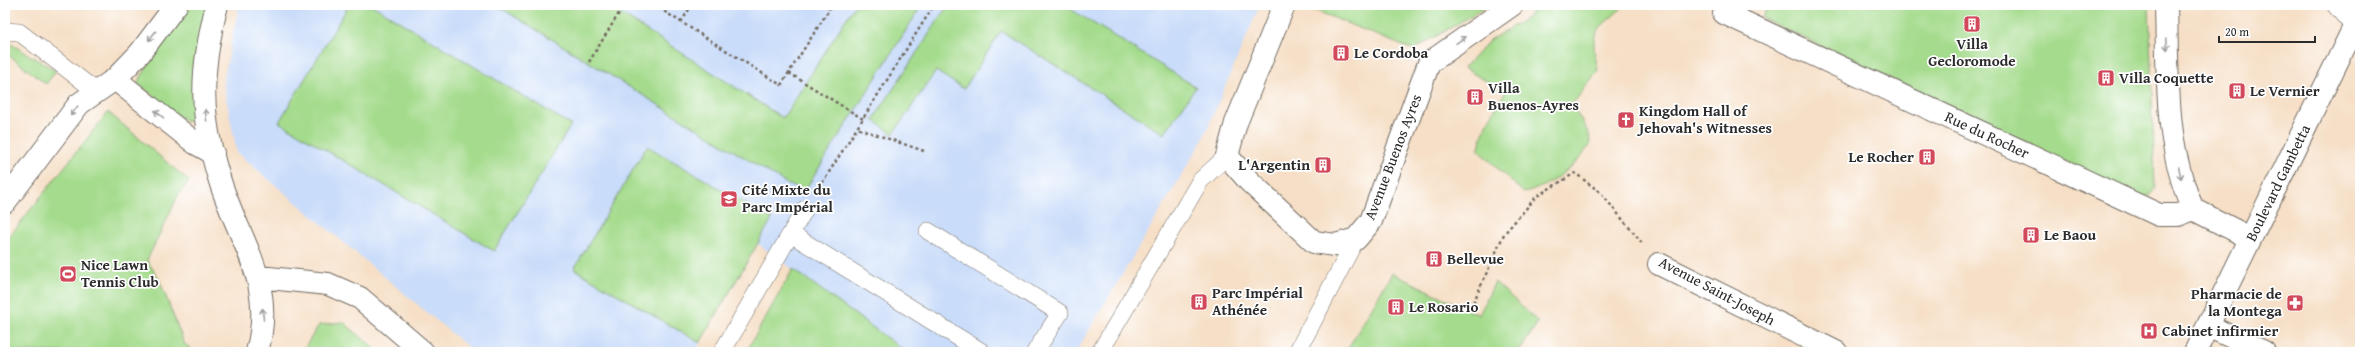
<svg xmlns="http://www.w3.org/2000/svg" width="2365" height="357" viewBox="0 0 2365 357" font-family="'Gentium Book Plus',serif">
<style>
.built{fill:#c9dcf9}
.green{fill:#a4db8c;stroke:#68835c}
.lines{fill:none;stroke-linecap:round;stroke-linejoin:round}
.service-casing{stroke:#726a61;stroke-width:18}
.minor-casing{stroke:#726a61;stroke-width:24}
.primary-casing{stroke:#726a61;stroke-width:24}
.path{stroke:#726a61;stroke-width:2.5;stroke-dasharray:3 3;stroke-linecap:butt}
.service{stroke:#fff;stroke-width:17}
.minor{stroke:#fff;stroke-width:22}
.primary{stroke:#fff;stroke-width:22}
.oneway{stroke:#a0a0a0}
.labels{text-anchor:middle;stroke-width:3.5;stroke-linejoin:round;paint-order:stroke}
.poi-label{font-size:15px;font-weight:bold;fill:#2b2b2b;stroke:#fff;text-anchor:start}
.street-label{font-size:15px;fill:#2b2b2b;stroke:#fff}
</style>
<rect width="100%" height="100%" fill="#fff"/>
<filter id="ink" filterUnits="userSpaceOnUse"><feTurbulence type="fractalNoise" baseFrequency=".025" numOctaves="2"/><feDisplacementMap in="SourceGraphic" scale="8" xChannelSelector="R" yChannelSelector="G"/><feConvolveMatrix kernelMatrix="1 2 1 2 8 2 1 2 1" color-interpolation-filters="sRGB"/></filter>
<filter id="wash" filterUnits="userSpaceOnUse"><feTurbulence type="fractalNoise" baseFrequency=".012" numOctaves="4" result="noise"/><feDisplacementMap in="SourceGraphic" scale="16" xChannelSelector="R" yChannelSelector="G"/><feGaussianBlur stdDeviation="0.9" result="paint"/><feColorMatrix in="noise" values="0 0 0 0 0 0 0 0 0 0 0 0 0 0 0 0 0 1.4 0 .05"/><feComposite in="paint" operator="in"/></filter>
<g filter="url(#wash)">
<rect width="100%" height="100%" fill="#f6dfc6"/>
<path class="built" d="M239 5H1260L1202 141 1076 352H906L758 244 695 352H474L237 153 223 82Z"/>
<path class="green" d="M187 5H207L195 111 187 122 137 83Z
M349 5H372L571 125 494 251 279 122Z
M496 5H607L783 118 855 5H922L805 190 789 185Z
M948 5H1064L1196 87 1164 134 1001 31 964 89 936 71 893 134 873 120Z
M1308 5H1489L1413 50 1307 7Z
M1537 5H1625C1596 32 1588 29 1598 70L1572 105 1589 134 1590 144C1577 166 1549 187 1524 193L1478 150 1486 125 1505 92 1464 68 1490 40 1527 18Z
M1768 5H2149L2155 188 2150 196H2139L1762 18Z
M6 41 56 71 46 84 10 56 5 61Z
M108 112 189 181 179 194 147 260 159 279 184 343 194 352H5V242Z
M647 146 772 219 700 343 574 269Z
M793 269 906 352H746Z
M1392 273 1479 315 1495 282 1538 322 1519 352H1346Z
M343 322 379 352H302L319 325Z"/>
</g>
<g filter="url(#ink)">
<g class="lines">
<g class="service-casing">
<path id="service" d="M2335 5 2354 27
M5 31 19 32 97 92
M928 231 1060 313 1035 352
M791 234 982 352
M722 352 805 209
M1100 352 1200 181 1227 156
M1297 352 1356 239"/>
</g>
<g class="minor-casing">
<path id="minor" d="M217 5C200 71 199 115 220 181 240 244 276 282 257 352
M1284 5 1236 123 1227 156 1249 181 1314 242 1335 245 1356 239 1371 221 1429 63 1512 5
M2166 5C2168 74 2164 145 2193 209
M1724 13 2159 215H2178L2193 209 2250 238
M115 79 195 143 213 153
M5 202 79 104 115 79 140 53 176 5
M1659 264 1836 352
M259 277 328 284 360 298 423 352
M2208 326 2264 352"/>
</g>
<g class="primary-casing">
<path id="primary" d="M2195 352 2360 15"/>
</g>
<path class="path" d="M654 5 781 85 832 5
M823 5 829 9
M681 22 692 5
M589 62 624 5
M789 73 863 119
M924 151 857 128 934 5
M819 188 857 128
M1471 308 1504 234 1537 196 1575 173 1600 192 1642 243"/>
<use href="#service" class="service"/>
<use href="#minor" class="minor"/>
<use href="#primary" class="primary"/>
</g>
<defs><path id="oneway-shaft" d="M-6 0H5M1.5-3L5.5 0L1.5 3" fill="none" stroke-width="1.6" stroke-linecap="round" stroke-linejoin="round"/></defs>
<g class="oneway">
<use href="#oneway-shaft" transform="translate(152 36) rotate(127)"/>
<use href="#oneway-shaft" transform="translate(1461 40) rotate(-35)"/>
<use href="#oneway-shaft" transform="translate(2167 44) rotate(88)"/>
<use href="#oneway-shaft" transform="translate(74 111) rotate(127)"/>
<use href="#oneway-shaft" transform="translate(159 114) rotate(-141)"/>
<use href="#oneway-shaft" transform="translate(206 115) rotate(-96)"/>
<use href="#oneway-shaft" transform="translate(2180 173) rotate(78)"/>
<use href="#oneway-shaft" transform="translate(263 314) rotate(-95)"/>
</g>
</g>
<defs>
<g id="building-square" transform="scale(0.9)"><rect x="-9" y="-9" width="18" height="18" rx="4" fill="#d1495b" stroke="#fff"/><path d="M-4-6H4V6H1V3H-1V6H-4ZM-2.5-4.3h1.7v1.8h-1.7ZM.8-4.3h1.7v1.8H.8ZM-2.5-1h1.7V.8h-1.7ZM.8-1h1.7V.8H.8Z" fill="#fff"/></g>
<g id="church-square" transform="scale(0.9)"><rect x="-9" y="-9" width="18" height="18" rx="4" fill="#d1495b" stroke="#fff"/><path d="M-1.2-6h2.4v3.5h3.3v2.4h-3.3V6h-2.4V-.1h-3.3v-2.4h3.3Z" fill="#fff"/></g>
<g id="school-square" transform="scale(0.9)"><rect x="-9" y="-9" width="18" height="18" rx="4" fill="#d1495b" stroke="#fff"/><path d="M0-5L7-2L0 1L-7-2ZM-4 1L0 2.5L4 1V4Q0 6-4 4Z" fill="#fff"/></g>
<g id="stadium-square" transform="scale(0.9)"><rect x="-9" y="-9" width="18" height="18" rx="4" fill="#d1495b" stroke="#fff"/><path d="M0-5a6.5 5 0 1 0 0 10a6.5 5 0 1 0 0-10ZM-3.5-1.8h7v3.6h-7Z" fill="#fff"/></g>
<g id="pharmacy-square" transform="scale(0.9)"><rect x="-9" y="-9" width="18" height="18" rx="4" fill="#d1495b" stroke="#fff"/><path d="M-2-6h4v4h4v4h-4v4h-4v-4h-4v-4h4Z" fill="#fff"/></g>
<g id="hospital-square" transform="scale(0.9)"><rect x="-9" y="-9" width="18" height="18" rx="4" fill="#d1495b" stroke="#fff"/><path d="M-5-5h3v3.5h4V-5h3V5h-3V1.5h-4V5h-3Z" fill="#fff"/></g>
</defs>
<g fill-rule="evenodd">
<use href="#building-square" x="1972" y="24"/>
<use href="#building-square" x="1341" y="53"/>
<use href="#building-square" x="2106" y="78"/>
<use href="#building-square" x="2237" y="91"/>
<use href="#building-square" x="1475" y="97"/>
<use href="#church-square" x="1626" y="120"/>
<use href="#building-square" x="1927" y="157"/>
<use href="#building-square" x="1323" y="165"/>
<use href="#school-square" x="729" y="199"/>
<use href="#building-square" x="2031" y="235"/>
<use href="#building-square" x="1434" y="259"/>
<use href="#stadium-square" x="68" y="274"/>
<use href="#building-square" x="1199" y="302"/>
<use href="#pharmacy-square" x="2295" y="303"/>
<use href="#building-square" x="1396" y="307"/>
<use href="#hospital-square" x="2149" y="331"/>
</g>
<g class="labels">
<g class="poi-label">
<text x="1972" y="49" text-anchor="middle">Villa<tspan x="1972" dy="17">Gecloromode</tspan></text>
<text x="1354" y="58">Le Cordoba</text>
<text x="2119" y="83">Villa Coquette</text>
<text x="1488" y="93">Villa<tspan x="1488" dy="17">Buenos-Ayres</tspan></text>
<text x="2250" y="96">Le Vernier</text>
<text x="1639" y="116">Kingdom Hall of<tspan x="1639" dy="17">Jehovah's Witnesses</tspan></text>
<text x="1914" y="162" text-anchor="end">Le Rocher</text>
<text x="1310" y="170" text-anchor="end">L'Argentin</text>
<text x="742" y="195">Cité Mixte du<tspan x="742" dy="17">Parc Impérial</tspan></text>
<text x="2044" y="240">Le Baou</text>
<text x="1447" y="264">Bellevue</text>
<text x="81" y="270">Nice Lawn<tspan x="81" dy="17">Tennis Club</tspan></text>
<text x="1212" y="298">Parc Impérial<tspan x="1212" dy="17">Athénée</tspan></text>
<text x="2282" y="299" text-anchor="end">Pharmacie de<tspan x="2282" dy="17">la Montega</tspan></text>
<text x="1409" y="312">Le Rosario</text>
<text x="2162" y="336">Cabinet infirmier</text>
</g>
<g class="street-label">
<text transform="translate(1987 135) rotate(25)" y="5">Rue du Rocher</text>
<text transform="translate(1393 157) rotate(-69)" y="5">Avenue Buenos Ayres</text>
<text transform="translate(2278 183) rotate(-64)" y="5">Boulevard Gambetta</text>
<text transform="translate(1717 291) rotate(28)" y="5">Avenue Saint-Joseph</text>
</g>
</g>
<rect width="2365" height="357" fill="none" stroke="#fff" stroke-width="20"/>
<path d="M2219 36v6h96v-6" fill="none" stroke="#2b2b2b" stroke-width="2"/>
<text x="2225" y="36" font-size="12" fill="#2b2b2b" stroke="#ffffff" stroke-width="3" paint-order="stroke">20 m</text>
</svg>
